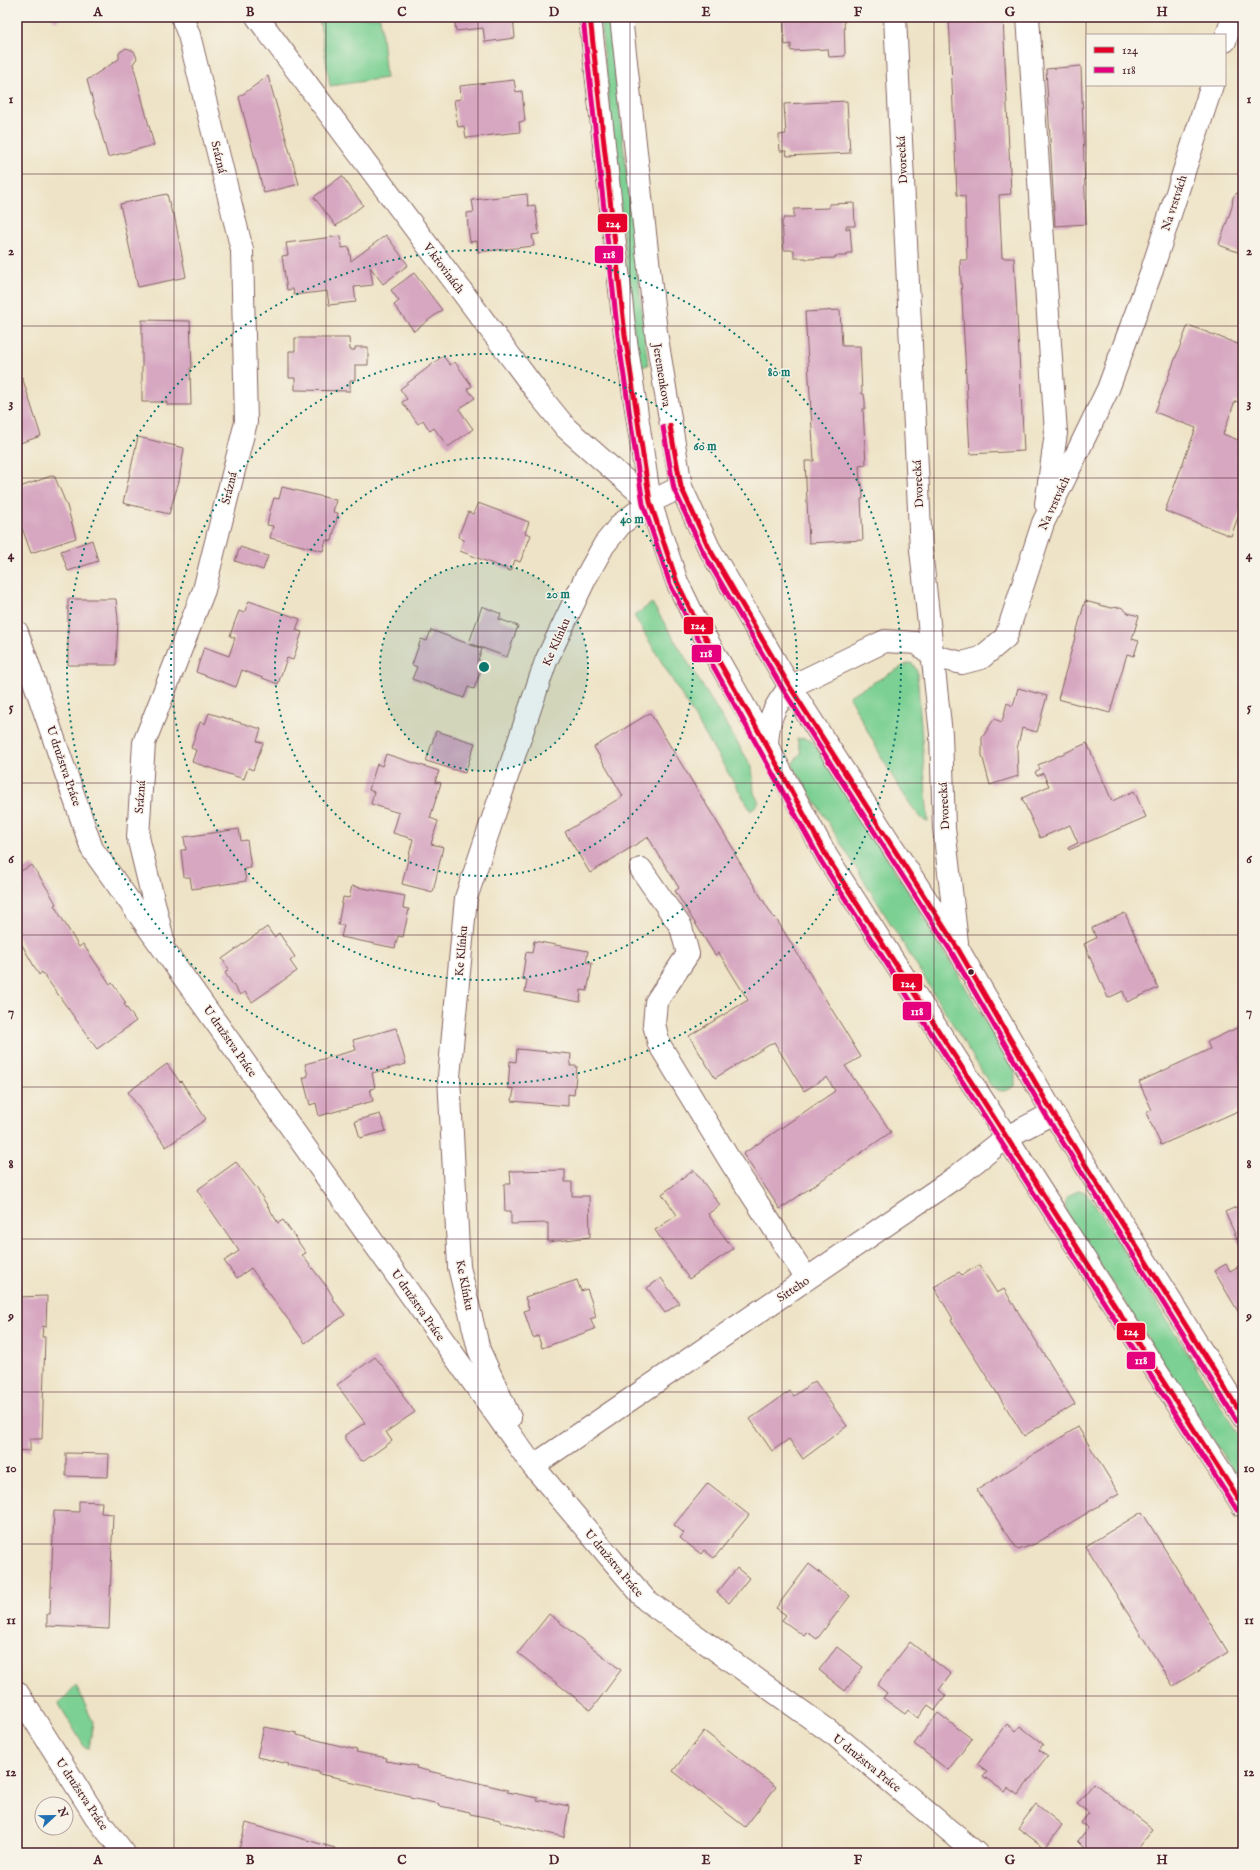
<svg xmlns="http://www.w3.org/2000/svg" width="1260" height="1870" viewBox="0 0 1260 1870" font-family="'IM FELL English',serif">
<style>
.green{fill:#7cd093;stroke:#63785f}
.building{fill:#d7a7c1}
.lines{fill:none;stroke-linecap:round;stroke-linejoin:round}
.minor-casing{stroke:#836461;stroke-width:24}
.minor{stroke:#fff;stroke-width:22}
.bus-1-casing{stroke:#f7f3e8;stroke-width:8}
.bus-2-casing{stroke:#f7f3e8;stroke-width:8}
.bus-1{stroke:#e4002b;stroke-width:5}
.bus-2{stroke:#e5007d;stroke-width:5}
.grid{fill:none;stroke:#4a1f2b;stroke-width:1;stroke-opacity:0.55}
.ring{fill:none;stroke:#0f766e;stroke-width:2;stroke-dasharray:2 4}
.bus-dot{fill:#4a1f2b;stroke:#f7f3e8;stroke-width:1.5}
.labels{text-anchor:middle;stroke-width:3;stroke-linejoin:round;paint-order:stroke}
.street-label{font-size:12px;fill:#4a1f2b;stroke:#f7f3e8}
.centre{fill:#0f766e;stroke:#f7f3e8;stroke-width:2}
.ring-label{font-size:12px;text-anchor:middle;font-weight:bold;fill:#0f766e;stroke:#f7f3e8;stroke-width:3;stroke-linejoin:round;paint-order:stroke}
.line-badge{stroke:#f7f3e8;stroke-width:1.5}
.badge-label{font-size:11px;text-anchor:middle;font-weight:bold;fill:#fff}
.neatline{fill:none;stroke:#4a1f2b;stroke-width:1.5}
.grid-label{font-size:13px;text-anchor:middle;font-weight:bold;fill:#4a1f2b}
</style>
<rect width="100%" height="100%" fill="#f7f3e8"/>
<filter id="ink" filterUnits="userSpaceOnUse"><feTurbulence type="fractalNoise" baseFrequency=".025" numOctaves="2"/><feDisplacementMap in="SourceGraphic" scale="8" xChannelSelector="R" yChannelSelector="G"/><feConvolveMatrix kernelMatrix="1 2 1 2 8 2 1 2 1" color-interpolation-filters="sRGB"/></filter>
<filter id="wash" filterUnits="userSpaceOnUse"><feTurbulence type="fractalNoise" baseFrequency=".012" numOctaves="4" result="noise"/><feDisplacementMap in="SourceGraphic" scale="16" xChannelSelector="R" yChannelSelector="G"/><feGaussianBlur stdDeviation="0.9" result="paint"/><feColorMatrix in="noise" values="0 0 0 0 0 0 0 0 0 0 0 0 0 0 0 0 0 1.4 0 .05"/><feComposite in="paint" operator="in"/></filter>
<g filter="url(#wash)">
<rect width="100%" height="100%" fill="#eee3c6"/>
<path class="green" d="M319 17H380L386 78 330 86Z
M600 17H609L648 365 638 368Z
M652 603 752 767 754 793 759 802 751 811 634 616Z
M909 663 913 664 917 671 928 822C911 819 860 716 849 696Z
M805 738 813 742 916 904 1015 1070V1086C1005 1092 1001 1093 991 1086L792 764 801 753 797 739Z
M1078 1191 1085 1192 1091 1198 1243 1442V1486L1067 1213 1065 1205 1067 1197Z
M76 1685 93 1722 89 1749 85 1748 59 1704Z"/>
<g id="blocks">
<path class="building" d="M51 17H60L56 22Z
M454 17H513L515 38 485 42 483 28 456 31Z
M783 17H844L845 56 829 57 828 49 791 51V44L785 45Z
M949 17H1003L1011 194 999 195 1002 258H1014L1024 451 970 454 960 260H967L965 196 957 195Z
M126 48 134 51 137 58 133 64 154 145 108 157 87 80 119 59V53Z
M1081 66 1086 224 1055 226 1046 69Z
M268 76 299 184 264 193 239 97Z
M514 80 516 92 522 91 525 121 519 122 520 132 466 138 464 126 458 127 454 100 461 99 460 86Z
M847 101 850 153 787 156 786 151H780L779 135 786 134 784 104Z
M342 176 363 205 336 226 314 197Z
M1243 191V254L1219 245 1232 207 1233 197 1237 193Z
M167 194 172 214H174L186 277 138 287 120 204Z
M527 194 528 206 535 205 539 234 532 235 534 246 478 252 477 241 470 242 468 227 467 213 474 212 472 200Z
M854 203 855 226H846V229L850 228 852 253H847V256H835V258L806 259V258H794V250H784L782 222 784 218H794V209L829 208V204Z
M386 235 408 265 383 284 370 267 373 285 354 287 356 302 329 305 327 291 294 295 293 289 287 290 282 256 288 255 286 243 341 236 342 248 349 247 351 261Z
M414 273 442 310 414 331 394 305 399 301 391 290Z
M840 310 842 346H860L862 394H864L865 401V409H863L866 465 859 466 860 483H862L863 499H861L863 540 809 543 805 461H814L805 312Z
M142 320 190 321 192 368H190L191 405H167V402H142Z
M1188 325 1243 346V397L1241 403 1235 401 1223 434 1243 442V504L1231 536 1165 511 1196 428 1155 412Z
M295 338H349L350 350H355V347H368V365H355V380H350V391L295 390V378H289V351H295Z
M443 356 450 365 455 362 472 386 467 389 475 398 459 409 473 429 448 447 434 428 430 431 423 420 418 424 402 402 407 399 400 389Z
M17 369 20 378 22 377 41 436 17 444Z
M138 437 184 448 179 481 169 514 123 503Z
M54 475 67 506 76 538 31 553 17 514V488Z
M282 487 336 500 333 512 338 513 332 541 326 540 323 551 270 538 273 526 267 525 270 511 274 498 279 499Z
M478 503 529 522 525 533 531 535 526 548 520 562 515 560 511 571 460 551 464 540 458 537 468 512 473 514Z
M92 540 98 561 68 571 61 551Z
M240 547 268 556 263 570 235 561Z
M68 599H116L118 620 116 665H68Z
M249 601 300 619 296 630 302 632 293 660 287 658 278 684 242 670 236 687 196 672 204 647 229 656 235 638 230 636 234 624 239 611 244 613Z
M1085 601 1111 608 1121 607 1128 613 1139 616 1132 639 1139 641 1138 643 1134 656 1127 654 1110 713 1058 699Z
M482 606 501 614 499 619 518 626 507 657 469 643Z
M431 630 482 649 478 660 484 662 474 689 468 687 464 698 412 679 417 667 412 665 421 639 427 641Z
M1018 688 1047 696 1037 732 1022 728 1017 749 1018 776 990 785 982 755V738L994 719 1002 722 1007 703 1013 706Z
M209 713 261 729 257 741 263 743 258 756 253 770 248 768 244 779 192 762 196 750 191 748 200 722 205 724Z
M650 713 736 853H734L774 918 775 917 861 1057 845 1066 891 1132 780 1209 743 1154 835 1091 827 1077 804 1091 774 1042 715 1078 689 1036 748 1000 719 953 715 955 675 891 679 888 648 837 590 873 565 832 623 796 594 747Z
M436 731 475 743 465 773 426 761Z
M1087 743 1112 801 1134 791 1146 817 1069 850 1068 848 1078 843 1070 825 1040 838 1022 798 1049 786 1043 773 1037 776 1035 772 1040 769 1038 765Z
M386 754 439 771 435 782 441 783 430 818 438 821 431 844 443 847 433 892 402 884 413 839 393 833 399 813 371 804 374 792 369 790 377 764 382 766Z
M239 829 241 841 247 840 251 868 244 869 246 881 192 889 190 877H184L181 850H186L184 837Z
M32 865 50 893 56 904 54 905 79 947 83 944 110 984 112 983 126 1003 124 1004 136 1021 97 1049 42 972 39 975 17 936V873Z
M352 886 405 896 403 908 409 909 403 937 398 936 395 948 341 937 344 925H338L343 897 349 898Z
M1125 913 1158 988 1127 1002 1123 991 1108 998 1084 944 1096 938 1092 928Z
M267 927 274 937 279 933 295 957 290 961 297 971 252 1002 245 992 240 995 225 973 229 969 222 959Z
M534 941 588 951 586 962 592 963 590 977 587 991 581 990 580 1002 525 992 527 980 522 979 524 966 526 952 532 953Z
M1243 1025V1123L1238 1111 1161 1145 1146 1113 1152 1110 1139 1082 1210 1049 1207 1042Z
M396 1028 406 1064 372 1073 375 1088 370 1089 373 1101 319 1116 316 1103 310 1105 303 1078 308 1076 305 1064 356 1050 353 1040Z
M517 1049 571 1054 570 1066H577L574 1095 568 1094V1106L512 1101 514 1089 508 1088 510 1061 516 1062Z
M167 1064 180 1082 181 1081 206 1119 166 1147 128 1092Z
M380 1114 386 1131 360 1138 355 1121Z
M236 1162 257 1189 278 1223 283 1220 306 1253 302 1255 327 1287 333 1297 332 1298 345 1315 305 1343 251 1268 237 1278 224 1261 239 1251 197 1190Z
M565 1170V1182H572V1196H589L590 1237 548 1242V1223L511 1224V1211H505L504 1184H511L510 1171Z
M694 1170 720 1205 708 1214 733 1249 689 1279 655 1230 677 1215 662 1194Z
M1243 1204V1252L1225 1212Z
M1226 1264 1230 1271 1243 1264V1311L1239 1313 1214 1271Z
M979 1265 997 1293 1004 1289 1075 1404 1024 1436 951 1320 953 1319 934 1287 959 1272 962 1275Z
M661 1278 679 1303 665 1313 647 1288Z
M577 1280 581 1291 587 1289 592 1303 596 1317 590 1319 595 1329 542 1348 538 1336 533 1338 524 1311 529 1309 525 1297Z
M47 1296 46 1327 43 1326 42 1337H45L42 1439H30V1451L17 1450V1297Z
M375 1357 397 1383 403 1394 402 1395 415 1412 386 1432 392 1441 364 1461 360 1460 345 1439V1435L365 1423 337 1385Z
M815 1381 847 1426 803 1459 789 1439 772 1451 750 1419 790 1391 794 1396Z
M1078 1427 1119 1494 1035 1544 1018 1550 977 1490Z
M66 1453 109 1454 108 1477 66 1476Z
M708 1483 749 1515 714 1558 704 1550 701 1554 680 1538 684 1533 674 1525Z
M79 1501 102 1502 101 1513 113 1514 109 1629 47 1626V1614H50L54 1511 79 1512Z
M1142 1512 1228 1652 1173 1686 1086 1546Z
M809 1564 850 1596 817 1639 807 1632 804 1636 782 1620 786 1615 776 1608Z
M737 1568 749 1578 729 1603 717 1593Z
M549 1614 621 1670 591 1710 518 1653Z
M910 1642 951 1674 939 1690 946 1696 935 1710 928 1705 918 1718 908 1710 905 1714 883 1698 887 1693 877 1685Z
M837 1647 863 1667 845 1691 819 1670Z
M938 1713 972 1739 948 1770 914 1744Z
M1007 1724 1016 1731 1020 1726 1043 1744 1039 1750 1048 1756 1018 1795 1008 1788 1005 1792 983 1776 987 1771 977 1764Z
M264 1727 297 1733V1735L357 1750 356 1752 387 1758 386 1761 417 1766 416 1768 508 1790 507 1792 538 1798 537 1800 569 1806 564 1837 500 1822V1820L470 1814V1812L440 1806V1804L410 1798V1796L349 1782V1780L319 1774V1772L288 1766 289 1764 257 1757Z
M704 1731 776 1787 745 1827 673 1771Z
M1094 1783 1153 1829 1135 1853H1085L1087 1850 1078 1841 1088 1828 1081 1823 1089 1813 1077 1804Z
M1036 1804 1062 1825 1045 1848 1018 1828Z
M246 1823 335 1848 333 1853H238Z"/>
</g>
</g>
<g filter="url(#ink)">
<use href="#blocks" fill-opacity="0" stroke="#836461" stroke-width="1"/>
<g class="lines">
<g class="minor-casing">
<path id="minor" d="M257 17 540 396 566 428 650 502
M590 17 625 335 650 502 677 582 696 621 767 746 827 857 1243 1506
M621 17 656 332 681 487 709 548 790 687 958 949 1053 1113 1243 1417
M895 17 921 550 941 734 944 828 957 943
M1028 17 1056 433 1046 504
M1225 41 1233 17
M17 632 92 849 533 1466 646 1600 836 1736 976 1853
M767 746C768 720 773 707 790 687L885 641 917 643 933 656 962 663 981 658 1006 637 1043 523 1108 389 1152 270 1212 85
M641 869 681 927 688 954 656 1002 654 1024 659 1044 732 1164 807 1279
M163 940 138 837 144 743 204 590 246 422 242 250 189 35 182 17
M510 1418 479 1350 459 1267 449 1077 466 898 546 661 585 579 604 545 621 524 650 502 681 487
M533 1466 956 1177 1007 1137 1053 1113
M17 1692 96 1817 124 1853"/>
</g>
<use href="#minor" class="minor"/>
<g class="bus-1-casing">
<path id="bus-1" d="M590 17 625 335 650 502 677 582 696 621 767 746 827 857 1243 1506
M670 426 681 487 709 548 790 687 958 949 1053 1113 1243 1417"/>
</g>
<g class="bus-2-casing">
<path id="bus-2" d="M583 18 618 336 643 504 670 584 690 624 821 861 1237 1510
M663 427 674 489 703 552 784 691 952 953 1047 1117 1237 1421"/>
</g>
<use href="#bus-1" class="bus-1"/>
<use href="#bus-2" class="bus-2"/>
</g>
</g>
<path class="grid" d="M174 17V1853M326 17V1853M478 17V1853M630 17V1853M782 17V1853M934 17V1853M1086 17V1853M17 174H1243M17 326H1243M17 478H1243M17 631H1243M17 783H1243M17 935H1243M17 1087H1243M17 1239H1243M17 1392H1243M17 1544H1243M17 1696H1243"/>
<circle cx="484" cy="667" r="104" fill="#0f766e" fill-opacity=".12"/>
<g class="ring">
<circle cx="484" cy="667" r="104"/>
<circle cx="484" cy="667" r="209"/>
<circle cx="484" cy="667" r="313"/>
<circle cx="484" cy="667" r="417"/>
</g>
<circle class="bus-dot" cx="971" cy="972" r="3.5"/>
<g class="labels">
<g class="street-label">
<text transform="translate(219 157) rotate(76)" y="4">Srázná</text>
<text transform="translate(902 160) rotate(-93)" y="4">Dvorecká</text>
<text transform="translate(1174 203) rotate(-72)" y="4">Na vrstvách</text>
<text transform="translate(444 268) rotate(53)" y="4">V křovinách</text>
<text transform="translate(662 375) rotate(81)" y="4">Jeremenkova</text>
<text transform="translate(918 484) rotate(-93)" y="4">Dvorecká</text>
<text transform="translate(229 488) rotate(-76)" y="4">Srázná</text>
<text transform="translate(1054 503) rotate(-65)" y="4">Na vrstvách</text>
<text transform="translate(556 642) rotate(-66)" y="4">Ke Klínku</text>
<text transform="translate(64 766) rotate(71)" y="4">U družstva Práce</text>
<text transform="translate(140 797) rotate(-86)" y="4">Srázná</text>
<text transform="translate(944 806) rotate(-93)" y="4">Dvorecká</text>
<text transform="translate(461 951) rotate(-85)" y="4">Ke Klínku</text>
<text transform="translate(230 1041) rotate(55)" y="4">U družstva Práce</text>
<text transform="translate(465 1285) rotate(79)" y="4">Ke Klínku</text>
<text transform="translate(793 1289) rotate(-34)" y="4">Sitteho</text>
<text transform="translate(418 1305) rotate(55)" y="4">U družstva Práce</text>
<text transform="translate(614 1563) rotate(50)" y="4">U družstva Práce</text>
<text transform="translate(867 1763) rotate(39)" y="4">U družstva Práce</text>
<text transform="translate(82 1794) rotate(56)" y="4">U družstva Práce</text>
</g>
</g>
<circle cx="484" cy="667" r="6" class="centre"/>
<g class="ring-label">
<text x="779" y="376">80 m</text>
<text x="705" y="450">60 m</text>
<text x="632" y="523">40 m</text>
<text x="558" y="598">20 m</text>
</g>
<g class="line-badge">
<rect x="597" y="213" width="31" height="20" rx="4" fill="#e4002b"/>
<rect x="594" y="245" width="30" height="19" rx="4" fill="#e5007d"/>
<rect x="683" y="616" width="31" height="19" rx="4" fill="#e4002b"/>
<rect x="691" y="644" width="31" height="19" rx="4" fill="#e5007d"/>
<rect x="892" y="973" width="31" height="19" rx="4" fill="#e4002b"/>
<rect x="902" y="1001" width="30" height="20" rx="4" fill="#e5007d"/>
<rect x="1116" y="1322" width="30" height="19" rx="4" fill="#e4002b"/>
<rect x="1126" y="1351" width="30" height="19" rx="4" fill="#e5007d"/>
</g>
<g class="badge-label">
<text x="613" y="227">124</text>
<text x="609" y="258">118</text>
<text x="698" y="629">124</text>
<text x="706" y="657">118</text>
<text x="908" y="987">124</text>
<text x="917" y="1015">118</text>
<text x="1131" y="1335">124</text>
<text x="1141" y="1364">118</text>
</g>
<rect width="1260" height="1870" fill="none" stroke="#f7f3e8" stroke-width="44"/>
<rect x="1086" y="34" width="140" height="52" fill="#f7f3e8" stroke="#b29e9c"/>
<rect x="1094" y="47" width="20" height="6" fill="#e4002b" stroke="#b29e9c"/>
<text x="1122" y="54" font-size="12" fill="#4a1f2b">124</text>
<rect x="1094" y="67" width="20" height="6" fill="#e5007d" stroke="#b29e9c"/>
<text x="1122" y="74" font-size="12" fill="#4a1f2b">118</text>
<g transform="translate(54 1816) rotate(68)"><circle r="19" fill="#f7f3e8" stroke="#b29e9c"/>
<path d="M0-3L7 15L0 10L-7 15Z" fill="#1f6fb2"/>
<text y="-6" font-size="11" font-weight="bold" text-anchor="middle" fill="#4a1f2b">N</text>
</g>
<rect x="22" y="22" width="1216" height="1826" class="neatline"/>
<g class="grid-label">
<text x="98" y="16">A</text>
<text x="250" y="16">B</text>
<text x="402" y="16">C</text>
<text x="554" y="16">D</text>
<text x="706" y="16">E</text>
<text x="858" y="16">F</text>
<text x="1010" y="16">G</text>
<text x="1162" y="16">H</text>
<text x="11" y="103">1</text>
<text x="1249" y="103">1</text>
<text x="11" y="255">2</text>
<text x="1249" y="255">2</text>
<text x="11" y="407">3</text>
<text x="1249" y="407">3</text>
<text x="11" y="559">4</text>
<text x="1249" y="559">4</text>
<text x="11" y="711">5</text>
<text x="1249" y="711">5</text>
<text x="11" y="863">6</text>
<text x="1249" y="863">6</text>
<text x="11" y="1016">7</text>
<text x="1249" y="1016">7</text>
<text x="11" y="1168">8</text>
<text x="1249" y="1168">8</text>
<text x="11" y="1320">9</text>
<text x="1249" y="1320">9</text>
<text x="11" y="1472">10</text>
<text x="1249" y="1472">10</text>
<text x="11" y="1624">11</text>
<text x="1249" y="1624">11</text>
<text x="11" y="1776">12</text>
<text x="1249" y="1776">12</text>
<text x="98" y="1864">A</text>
<text x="250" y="1864">B</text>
<text x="402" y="1864">C</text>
<text x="554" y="1864">D</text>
<text x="706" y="1864">E</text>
<text x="858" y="1864">F</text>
<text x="1010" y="1864">G</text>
<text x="1162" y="1864">H</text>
</g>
</svg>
